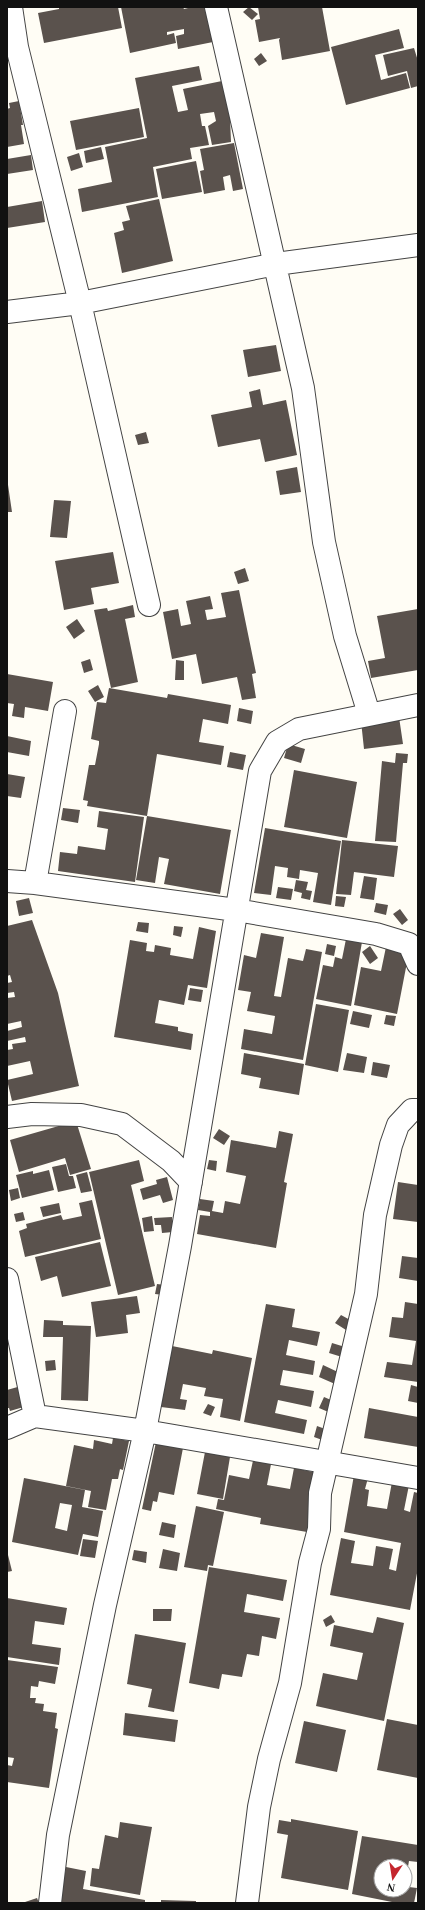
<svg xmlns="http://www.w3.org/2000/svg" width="425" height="1910" viewBox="0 0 425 1910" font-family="Georgia,serif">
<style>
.building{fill:#5a524d;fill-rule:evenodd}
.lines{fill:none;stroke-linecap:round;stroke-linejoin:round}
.minor-casing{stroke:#444;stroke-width:24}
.minor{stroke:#fff;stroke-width:22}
</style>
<rect width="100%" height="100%" fill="#fffdf5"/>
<path class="building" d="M59 7H118L122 28 44 43 38 13 59 9Z
M121 7H183L184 9 192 7H206L213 42 178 49 176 36 184 34V29L167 32V35L174 33 176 43 130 53Z
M249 7 258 14 252 20 243 12Z
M258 7H322L330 51 282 60 279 40 280 38 259 42 255 20 260 19Z
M399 29 404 48 375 55 381 80 406 73 410 88 346 105 331 47Z
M414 48 418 61V86L411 88 407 71 388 76 383 55Z
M261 53 267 61 259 66 254 59Z
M199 66 202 80 172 86 178 112 188 110 183 89 222 81 230 118 231 142 212 145 208 126 216 121 214 112 200 114 202 126H205L209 145 190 148 192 159 153 167 158 197 82 212 78 189 112 182 105 147 147 138 135 78Z
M19 101 23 125H21L24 144 7 147V109L10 108 9 103Z
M139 108 144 137 76 150 70 121Z
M234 143 243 189 233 191 230 175 223 177 225 190 204 194 200 171 204 170 200 149Z
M101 147 104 159 86 163 84 151Z
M79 153 83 167 71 171 67 157Z
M31 155 33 170 7 174V159Z
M196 161 202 192 162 199 156 169Z
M159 199 173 261 122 273 114 233 124 230 122 222 130 220 126 206Z
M42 201 45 222 7 228V207Z
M276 345 281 371 248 377 243 350Z
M260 389 263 405 286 400 297 455 265 462 260 439 218 447 211 415 252 407 249 392Z
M146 432 149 443 138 445 135 435Z
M297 467 301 492 280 495 276 471Z
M7 478 12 512H7Z
M54 500 71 501 67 538 50 537Z
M113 552 119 583 91 588 94 604 64 610 55 561Z
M245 568 249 581 238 584 234 572Z
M239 590 256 673 252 674 256 698 242 700 237 677 202 684 196 654 172 659 163 612 178 609 181 626 191 624 186 601 210 596 213 609 205 610 207 620 226 617 221 593Z
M133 605 135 617 125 619 138 682 111 688 94 610 107 608 108 611Z
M418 609V670L371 678 368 661 385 658 377 616Z
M77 619 85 631 74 639 66 627Z
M90 659 93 670 84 673 81 662Z
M176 660 184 661V680H175Z
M7 674 53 682 48 711 25 707 24 718 12 716 14 704 7 703Z
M98 685 104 697 95 702 88 691Z
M109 688 167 698 168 694 231 705 228 724 203 719 199 742 224 746 221 765 157 754 147 816 87 806 88 801 83 800 89 765H95L99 744V741L91 739 97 702 106 703Z
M239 708 253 711 251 724 237 721Z
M399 717 403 744 364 749 361 721Z
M7 736 31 741 29 756 7 752Z
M288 744 305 749 301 763 284 758Z
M230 752 246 755 243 770 227 767Z
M396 753 408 754 407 763H403L396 842 375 841 382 761 395 763Z
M294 770 357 782 347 838 284 827Z
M7 774 25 777 21 798 7 796Z
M63 808 80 810 78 823 61 820Z
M99 811 144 817 135 882 58 871 60 852 77 854 78 846 105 850 108 829 97 827Z
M147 816 231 830 220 894 164 884 169 859 159 857 155 883 136 880Z
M265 828 341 841 331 905 313 902 318 873 300 870 299 879 287 877 288 868 275 866 271 895 254 893Z
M342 840 398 846 394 877 354 872 351 895 336 894Z
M364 876 377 878 374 900 360 898Z
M296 880 308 882 306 890 312 891 310 900 301 898 302 893 294 891Z
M278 887 293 889 291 900 276 898Z
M336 896 346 897 344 907 335 906Z
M29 898 33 913 19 916 16 901Z
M376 903 388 905 386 915 374 912Z
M400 909 408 920 402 925 393 914Z
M32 920 58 993 79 1086 12 1101 7 1080 33 1074 30 1061 7 1066V1050L13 1049 12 1044 26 1042 25 1037 7 1041V1031L22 1027 21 1021 7 1024V998L15 997 14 992 7 993V983L12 982 10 975 7 976V926Z
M138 922 149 923 148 933 136 931Z
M174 926 183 927 181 937 173 935Z
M199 927 216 931 207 988 188 985 184 1005 159 1000 155 1023 178 1027V1031L193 1034 191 1050 114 1037 130 940 147 943 146 951 154 952 155 945 171 948 170 955 193 959Z
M261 933 284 937 274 996 281 997 288 958 303 961 306 949 322 952 303 1060 241 1049 244 1029 272 1034 275 1016 247 1011 251 992 238 990 244 955 256 958Z
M346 939 362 942 351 1006 316 999 323 965 333 967 335 957 342 959Z
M327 944 336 946 334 956 325 954Z
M370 946 378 958 370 964 362 952Z
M386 947 409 952 397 1014 354 1005 361 967 381 971Z
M190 988 203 990 201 1002 188 1000Z
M316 1004 349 1010 338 1072 305 1065Z
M353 1011 372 1015 369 1028 350 1024Z
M386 1015 396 1016 394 1026 384 1024Z
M244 1053 304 1064 299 1095 259 1088 261 1078 241 1074Z
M347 1053 367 1057 364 1073 343 1070Z
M373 1062 390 1065 387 1078 371 1075Z
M76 1121 91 1169 70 1175 65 1158 19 1172 10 1140Z
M219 1129 230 1136 224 1145 213 1138Z
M279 1131 293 1134 284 1182 287 1183 276 1248 197 1234 200 1215 210 1216V1212L198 1210 200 1199 214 1201 212 1211 223 1213 225 1201 240 1204 246 1176 226 1172 231 1140 276 1148Z
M139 1160 144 1181 131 1185 155 1286 118 1295 89 1172Z
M209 1160 217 1161 216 1171 207 1169Z
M66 1164 69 1176H73L76 1188 58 1192 52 1167Z
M49 1170 54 1190 22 1198 16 1175 33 1171V1174Z
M87 1172 92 1191 81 1193 76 1175Z
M167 1177 173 1200 163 1203 160 1195 143 1200 140 1189 157 1184 156 1180Z
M398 1182 418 1185V1222L393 1219Z
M18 1188 20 1198 11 1201 9 1190Z
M92 1200 101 1239 25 1257 19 1231 27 1228 26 1224 61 1215 63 1220 82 1216 79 1203Z
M59 1203 61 1213 43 1217 40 1207Z
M23 1212 25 1220 16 1222 14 1214Z
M152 1216 154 1231 144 1232 142 1218Z
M172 1217 173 1232 162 1233 161 1225H155L154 1218Z
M100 1242 111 1286 62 1297 57 1276 41 1281 35 1257Z
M402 1256 418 1258V1281L399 1278Z
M157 1284 165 1285 164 1295 155 1294Z
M137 1296 140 1313 126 1315 128 1333 96 1337 91 1302Z
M405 1302 418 1304V1382L384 1377 387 1362 412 1365 416 1341 389 1337 392 1317 403 1318Z
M266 1304 295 1309 292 1327 320 1332 317 1346 289 1340 286 1355 315 1361 313 1375 283 1370 280 1385 314 1391 311 1407 278 1400 275 1413 307 1420 304 1434 244 1422Z
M341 1315 352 1321 346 1330 335 1323Z
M44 1320 63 1321V1325L91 1326 88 1401 61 1400 63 1337H43Z
M332 1343 345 1347 342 1357 329 1353Z
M172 1346 212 1354 213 1350 252 1358 240 1421 220 1417 223 1399 204 1396 206 1388 183 1384 180 1399 187 1400 185 1410 161 1407Z
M55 1360 56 1370 46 1371 45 1361Z
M323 1365 340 1373 335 1384 319 1377Z
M411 1385 418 1387V1403L408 1401Z
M21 1386 27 1406 10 1411 9 1408H7V1390Z
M324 1397 338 1403 333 1414 319 1408Z
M208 1404 215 1407 211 1416 203 1413Z
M369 1408 418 1417V1447L364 1438Z
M317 1426 328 1430 325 1441 314 1437Z
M113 1438 129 1441 123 1470 120 1469 118 1479H112L106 1510 88 1507 91 1491 66 1486 74 1445 93 1449 94 1440 112 1444Z
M156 1442 183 1448 174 1495 159 1492 157 1502 153 1501 151 1511 142 1509Z
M205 1452 230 1457 223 1499 197 1494Z
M254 1456 272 1459 267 1485 290 1489 294 1468 318 1473 307 1532 260 1524 261 1518 216 1509 218 1499 224 1500 229 1475 249 1479Z
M354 1475 368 1478 365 1489 369 1490 367 1506 387 1509 392 1482 409 1485 404 1510 410 1512 414 1492 418 1493V1568L410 1610 330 1595 341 1538 355 1541 351 1563 373 1566 376 1546 393 1549 389 1569 396 1571 401 1543 344 1532Z
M24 1478 85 1490 82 1507 103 1511 98 1537 83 1534 78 1555 12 1542ZM60 1503 72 1505 67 1531 55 1528Z
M196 1506 224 1512 213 1566 208 1565 207 1571 184 1567Z
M162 1522 176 1525 174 1538 159 1535Z
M83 1539 98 1541 95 1558 80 1556Z
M163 1549 180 1553 177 1571 159 1568Z
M134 1550 147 1552 146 1563 132 1560Z
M7 1551 12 1571 7 1572Z
M209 1567 287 1580 283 1601 247 1594 244 1612 280 1618 276 1639 262 1636 259 1656 247 1654 242 1677 222 1674 219 1689 189 1683Z
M7 1598 67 1608 64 1625 35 1621 32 1644 61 1648 59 1665 7 1657Z
M153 1609H172L171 1621H153Z
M331 1615 335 1622 326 1627 323 1620Z
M377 1617 404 1623 384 1721 316 1706 323 1673 357 1680 363 1653 330 1646 334 1625 373 1633Z
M135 1634 186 1643 174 1712 148 1707 152 1689 127 1684Z
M7 1660 58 1667 55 1684 39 1681 38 1687 31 1686 30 1698H36L35 1703 44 1704 43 1711 57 1713 55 1728 58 1729 49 1788 7 1782V1765L12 1766 14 1758 7 1757Z
M125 1713 178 1720 175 1742 123 1735Z
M387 1719 418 1725V1778L377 1770Z
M304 1721 346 1730 337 1772 295 1763Z
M291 1819 358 1831 348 1890 281 1878 288 1835 277 1833 279 1820 291 1822Z
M120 1822 152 1827 140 1895 90 1886 92 1868 99 1869 105 1835 118 1838Z
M362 1836 418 1845V1862L409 1861 406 1878H405V1866H381V1890H405V1881L410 1882 409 1887 417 1888 414 1903H397L352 1894Z
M66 1867 86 1871 83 1889 145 1900V1903H60Z
M37 1898 39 1903H22Z
M161 1900 196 1901V1903H161Z"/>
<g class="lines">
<g class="minor-casing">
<path id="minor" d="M11 7 17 47 80 303 149 605
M216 7 303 388 324 542 345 636 369 714
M7 312 80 303 276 264 418 245
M7 881 35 883 236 910 376 934 409 944 418 964
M35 883 65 711
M7 1117 32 1114 81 1115 122 1124 171 1161 191 1182
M7 1279 35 1416
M7 1428 35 1416 145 1431 418 1478
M50 1903 58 1835 105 1605 145 1431 180 1246 260 771 277 742 299 729 418 705
M247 1903 259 1807 269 1759 290 1683 310 1563 319 1529 320 1493 366 1294 375 1215 391 1145 398 1125 412 1110H418"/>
</g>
<use href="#minor" class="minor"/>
</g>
<rect width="425" height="1910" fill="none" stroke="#111111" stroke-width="16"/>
<g transform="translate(393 1878) rotate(192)"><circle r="19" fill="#ffffff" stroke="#a0a0a0"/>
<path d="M0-3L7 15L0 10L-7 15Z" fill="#c4262e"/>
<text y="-6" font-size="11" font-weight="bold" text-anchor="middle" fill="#111111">N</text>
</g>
</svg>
